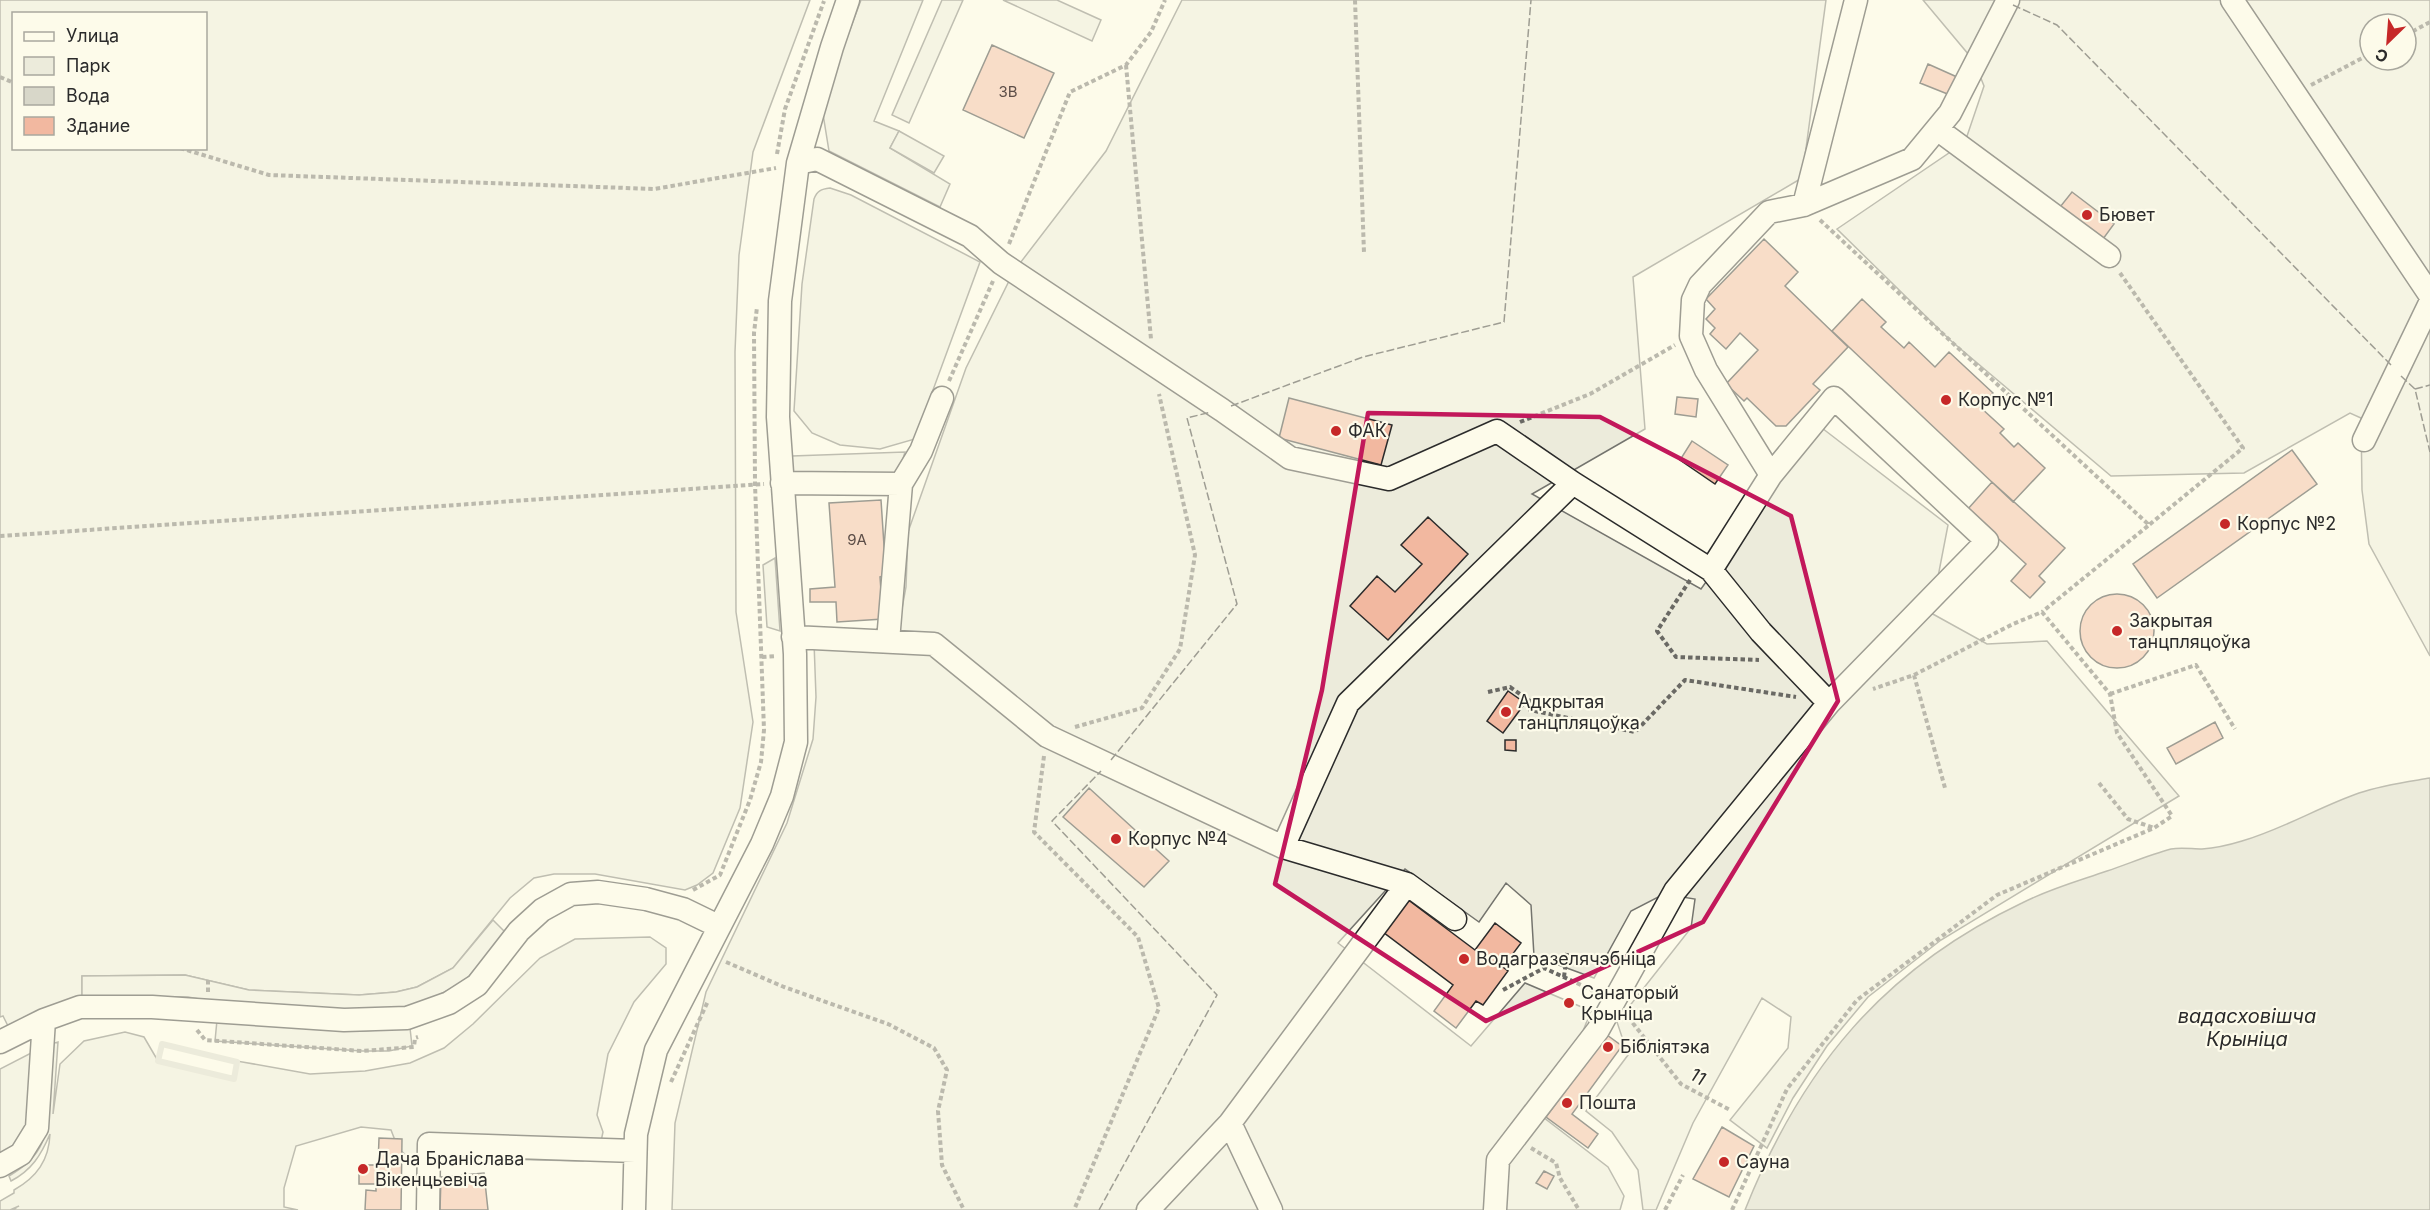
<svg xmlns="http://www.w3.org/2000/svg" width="2430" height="1210" viewBox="0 0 2430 1210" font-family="Inter,sans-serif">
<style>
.green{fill:#ecebdb;stroke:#74746e;stroke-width:1.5;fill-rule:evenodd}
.parking{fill:#eceadb;stroke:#74746e;stroke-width:1.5}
.water{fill:#d8d7c9;stroke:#74746e;stroke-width:1.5}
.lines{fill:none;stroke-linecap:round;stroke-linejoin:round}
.stream{stroke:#d8d7c9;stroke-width:6}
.building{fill:#f2b8a0;stroke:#2b2b2b;stroke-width:1.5}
.minor-casing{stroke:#2b2b2b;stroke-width:25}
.path{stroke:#6a6964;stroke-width:4;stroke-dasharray:4.5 3;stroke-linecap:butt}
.minor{stroke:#fdfbea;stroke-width:22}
.fence{stroke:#2b2b2b;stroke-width:1.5;stroke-dasharray:8 3;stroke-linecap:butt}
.marked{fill:none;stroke:#c2185b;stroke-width:4.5;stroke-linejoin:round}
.poi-dot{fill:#c62828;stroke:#fdfbea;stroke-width:2}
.labels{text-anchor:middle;stroke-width:4.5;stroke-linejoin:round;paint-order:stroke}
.number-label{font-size:15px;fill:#5d4e48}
.poi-label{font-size:18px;fill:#2b2b2b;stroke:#fdfbea;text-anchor:start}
.street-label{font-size:18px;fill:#2b2b2b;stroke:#fdfbea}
.water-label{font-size:20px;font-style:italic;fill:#2b2b2b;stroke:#fdfbea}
</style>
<rect width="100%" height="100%" fill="#fdfbea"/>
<path class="green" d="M0 0H810L753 152 739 255 735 352 736 612 753 722 740 808 713 873 697 885 685 890 595 874H554L534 878 510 898 453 968 417 987 396 992 359 995 249 990 185 975 82 976V996L10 1030 3 1016 0 1017ZM14 14H206V148H14Z
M861 0H923L874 121 899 131 890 148 950 184 940 207 829 151 823 114 836 67Z
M1182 0H1826L1802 178 1633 277 1645 429 1532 494 1701 589 1818 425 1948 525 1931 613 1987 644 2047 641 2179 796 1941 940 1868 997 1827 1046 1793 1098 1767 1148 1730 1120 1788 1048 1791 1017 1762 998 1693 1123 1656 1210H1643L1638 1170 1612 1132 1586 1111 1628 1055 1617 1022 1691 928 1695 899 1664 894 1631 911 1594 978 1534 956 1531 905 1506 883 1479 922 1405 869 1338 943 1471 1046 1525 983 1591 1011 1583 1031 1530 1107 1608 1167 1624 1196 1620 1210H672L675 1123 706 992 787 823 813 739 816 697 814 642 895 646 906 587 908 532 966 368 1014 271 1106 151Z
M1923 0H2430V308L2423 315 2430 330V656L2369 544 2362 490 2361 418 2350 413 2244 473 2111 476 1950 340 1837 229 1965 142 1984 86 1974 61ZM2370 24H2406V60H2370Z
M830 188 851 195 980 262 915 439 880 449 840 445 812 433 794 411 802 284 814 199C817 191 821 189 830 188Z
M650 937 666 948V964L634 1002 608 1054 597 1115 603 1132 600 1146 595 1156 583 1161 408 1157 398 1148 391 1130 361 1127 296 1146 284 1188V1207L298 1210H13L19 1206 10 1210H0V1201L14 1193V1190C37 1177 49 1160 50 1134 41 1155 32 1170 11 1181L9 1176C22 1168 33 1160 40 1147 52 1124 50 1071 51 1044L58 1042 53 1114 60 1064 84 1041 125 1032 144 1037 158 1061 233 1079 237 1061 310 1074 365 1071 410 1063 444 1048 473 1024 540 958 575 939Z
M33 1052C31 1093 40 1132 0 1155V1069Z"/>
<path class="parking" d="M942 0H963L909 123 892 115Z
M1003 0H1057L1101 20 1092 41Z
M899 131 944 156 934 173 890 148Z
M905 452 893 493 791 492 792 456Z
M775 558 780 631 767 627 763 565Z
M493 920 506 933 464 982 425 1002 399 1008 359 1011 249 1008 188 997 82 996V976L185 975 249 990 359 995 396 992 417 987 453 968Z
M217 1020 363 1031 410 1028 412 1046 389 1051H362L215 1041Z"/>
<path class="water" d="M2430 778V1210H1745C1801 1069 1883 969 2022 903 2049 889 2078 881 2107 871 2128 864 2149 855 2171 849 2181 847 2192 849 2202 849 2216 848 2229 845 2242 841 2283 829 2319 807 2359 793 2382 785 2406 782 2430 778Z"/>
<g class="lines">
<path class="stream" d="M162 1044 237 1062 234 1079 158 1061Z"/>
</g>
<path class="building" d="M992 45 1054 73 1024 138 963 110Z
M1928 64 1957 77 1950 95 1920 83Z
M2072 192 2114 224 2103 239 2060 207Z
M1764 239 1798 272 1785 286 1848 347 1813 384 1820 390 1786 426H1776L1747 398 1744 401 1726 384 1758 350 1740 333 1726 349 1710 334 1715 328 1706 319 1715 309 1706 299Z
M1862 299 1886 322 1881 327 1904 348 1909 342 1935 367 1949 352 1993 393 1980 407 2004 429 2000 433 2014 447 2018 443 2045 468 2013 502 1832 331Z
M1677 397 1698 399 1696 417 1675 414Z
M1289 398 1392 425 1381 465 1279 438Z
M1692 441 1728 465 1715 484 1680 460Z
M2292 450 2317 484 2157 598 2133 564Z
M1992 482 2065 548 2039 576 2045 582 2030 598 2011 581 2026 564 1967 510Z
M881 500 886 576 880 577 883 619 837 622 836 602H810V589L835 587 829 503Z
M1428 517 1468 554 1388 640 1350 606 1377 576 1395 592 1422 564 1401 545Z
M2080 631a37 37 0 1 1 74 0a37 37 0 1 1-74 0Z
M1508 691 1525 703 1503 733 1487 721Z
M2215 722 2223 738 2176 764 2167 748Z
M1505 740H1516V751L1505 750Z
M1089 788 1169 861 1144 887 1063 817Z
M1407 899 1475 950 1495 923 1521 943 1503 967 1508 971 1483 1005 1476 1001 1456 1028 1434 1011 1453 985 1383 932Z
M1607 1035 1622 1046 1572 1114 1598 1134 1588 1148 1546 1117Z
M1722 1127 1754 1146 1729 1197 1693 1179Z
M379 1138 402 1139 401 1210H365L366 1190 376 1191V1184H359V1165H378Z
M1544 1171 1554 1176 1547 1189 1536 1183Z
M484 1173 488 1210H440L441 1177Z"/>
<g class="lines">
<g class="minor-casing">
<path id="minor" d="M2232 0 2430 295
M1937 129 2109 256
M798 163 817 159 970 236 1001 263 1222 410 1290 458 1389 479 1497 431 1573 483 1711 570 1761 632 1829 703
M1804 205 1856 0
M2364 440 2430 303
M782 483 901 484 888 641
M901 484 921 451 942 398
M1711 570 1771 475 1706 370 1691 336 1693 300 1700 285 1769 212 1804 205 1912 159 1950 113 2008 0
M793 637 934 644 1047 736 1283 847 1407 884 1455 919
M1283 847 1348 703 1573 483
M0 1042 44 1020 80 1007H152L344 1020 407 1018 449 1003 477 985 519 931 542 910 571 894 598 892 646 899 683 909 718 926
M1230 1123 1271 1210
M0 1166 21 1154 37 1128 44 1020
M428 1210 429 1144 635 1151
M634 1210 636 1134 656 1050 762 844 782 796 796 742 795 654 778 417 780 301 798 163 832 47 848 0
M1148 1210 1230 1123 1407 884
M1495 1210 1498 1160 1598 1030 1675 891 1829 703 1987 541 1834 398 1771 475"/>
</g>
<path class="path" d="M1355 0 1364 253
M2406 35 2430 22
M1126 65 1151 339
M0 77 14 83
M2311 85 2370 54
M180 148 269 175 654 189 776 168
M777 154 785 109 824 1
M1820 220 2149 525 2042 612
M1009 244 1070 92 1126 65 1151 32 1165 0
M2120 273 2243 448 2149 525
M949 381 993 281
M1520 422 1590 394 1675 345
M0 536 764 484
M1690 580 1657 631 1676 657 1759 660
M762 657 776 656
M1914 675 1945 788
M1488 692 1510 687 1530 701V710L1635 732 1685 680 1796 697
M2110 694 2196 665 2235 729
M1075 727 1142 708 1180 649 1195 555 1159 394
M1044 756 1034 832 1138 937 1159 1008 1074 1210
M2099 783 2128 819 2154 828
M693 890 720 875 750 800 761 762 764 730 755 484 754 333 757 307
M726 962 784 987 888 1024 934 1048 947 1070 938 1111 942 1165 964 1210
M1564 977 1567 953
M1503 990 1544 968 1592 990 1594 995
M208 992V980
M1628 1017 1681 1084 1730 1110
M197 1030 205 1040 362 1051 414 1047 415 1038 418 1037
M671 1082 708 1001
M1531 1148 1556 1163 1560 1178 1579 1210
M1665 1210 1683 1175
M1732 1210 1787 1089 1857 1000 1997 895 2154 828 2172 816 2117 733 2110 694 2042 612 2013 624 1914 675 1873 689"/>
<use href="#minor" class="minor"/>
<path class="fence" d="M2013 5 2057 25 2391 365
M2401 376 2415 389 2430 452
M2415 389 2430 385
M1231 406 1363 357 1504 322 1531 0
M1111 760 1237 604 1187 418 1211 412
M1099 1210 1217 995 1052 821 1101 771"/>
</g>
<path d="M0 0H2430V1210H0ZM1368 413 1600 417 1791 516 1838 701 1703 922 1486 1021 1275 884 1322 690Z" fill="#fdfbea" fill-opacity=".55" fill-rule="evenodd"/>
<path class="marked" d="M1368 413 1600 417 1791 516 1838 701 1703 922 1486 1021 1275 884 1322 690Z"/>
<g class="poi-dot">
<circle cx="2087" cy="215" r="6"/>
<circle cx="1946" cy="400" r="6"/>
<circle cx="1336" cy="431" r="6"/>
<circle cx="2225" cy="524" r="6"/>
<circle cx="2117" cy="631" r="6"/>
<circle cx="1506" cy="712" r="6"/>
<circle cx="1116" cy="839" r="6"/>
<circle cx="1464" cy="959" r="6"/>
<circle cx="1569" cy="1003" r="6"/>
<circle cx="1608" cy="1047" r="6"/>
<circle cx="1567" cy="1103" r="6"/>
<circle cx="1724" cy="1162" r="6"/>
<circle cx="363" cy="1169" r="6"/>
</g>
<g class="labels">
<g class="number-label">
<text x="1008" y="97">3В</text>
<text x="857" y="545">9А</text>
</g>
<g class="poi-label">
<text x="2099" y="221">Бювет</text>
<text x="1958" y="406">Корпус №1</text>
<text x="1348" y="437">ФАК</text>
<text x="2237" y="530">Корпус №2</text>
<text x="2129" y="627">Закрытая<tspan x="2129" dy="21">танцпляцоўка</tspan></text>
<text x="1518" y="708">Адкрытая<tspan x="1518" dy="21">танцпляцоўка</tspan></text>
<text x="1128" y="845">Корпус №4</text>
<text x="1476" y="965">Водагразелячэбніца</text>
<text x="1581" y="999">Санаторый<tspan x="1581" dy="21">Крыніца</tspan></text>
<text x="1620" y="1053">Бібліятэка</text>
<text x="1579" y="1109">Пошта</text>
<text x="375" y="1165">Дача Браніслава<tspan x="375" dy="21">Вікенцьевіча</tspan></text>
<text x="1736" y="1168">Сауна</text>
</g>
<g class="street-label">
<text transform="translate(1698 1077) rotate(33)" y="6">11</text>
</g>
<g class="water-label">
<text x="2247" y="1023">вадасховішча<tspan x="2247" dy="23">Крыніца</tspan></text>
</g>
</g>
<rect x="12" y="12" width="195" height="138" fill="#fdfbea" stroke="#a9a89e" stroke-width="1.5"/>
<rect x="24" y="32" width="30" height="9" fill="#fdfbea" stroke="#a9a89e" stroke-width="1.5"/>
<text x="66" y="42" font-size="18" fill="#2b2b2b">Улица</text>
<rect x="24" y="57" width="30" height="18" fill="#ecebdb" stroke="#a9a89e" stroke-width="1.5"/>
<text x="66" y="72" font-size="18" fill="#2b2b2b">Парк</text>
<rect x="24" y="87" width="30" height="18" fill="#d8d7c9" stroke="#a9a89e" stroke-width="1.5"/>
<text x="66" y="102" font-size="18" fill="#2b2b2b">Вода</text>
<rect x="24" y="117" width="30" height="18" fill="#f2b8a0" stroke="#a9a89e" stroke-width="1.5"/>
<text x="66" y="132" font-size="18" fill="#2b2b2b">Здание</text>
<g transform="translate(2388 42) rotate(205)"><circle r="28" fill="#fdfbea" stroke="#a9a89e" stroke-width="1.5"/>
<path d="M0-4.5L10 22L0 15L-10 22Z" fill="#c62828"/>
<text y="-9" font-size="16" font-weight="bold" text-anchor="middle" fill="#2b2b2b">С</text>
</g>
</svg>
